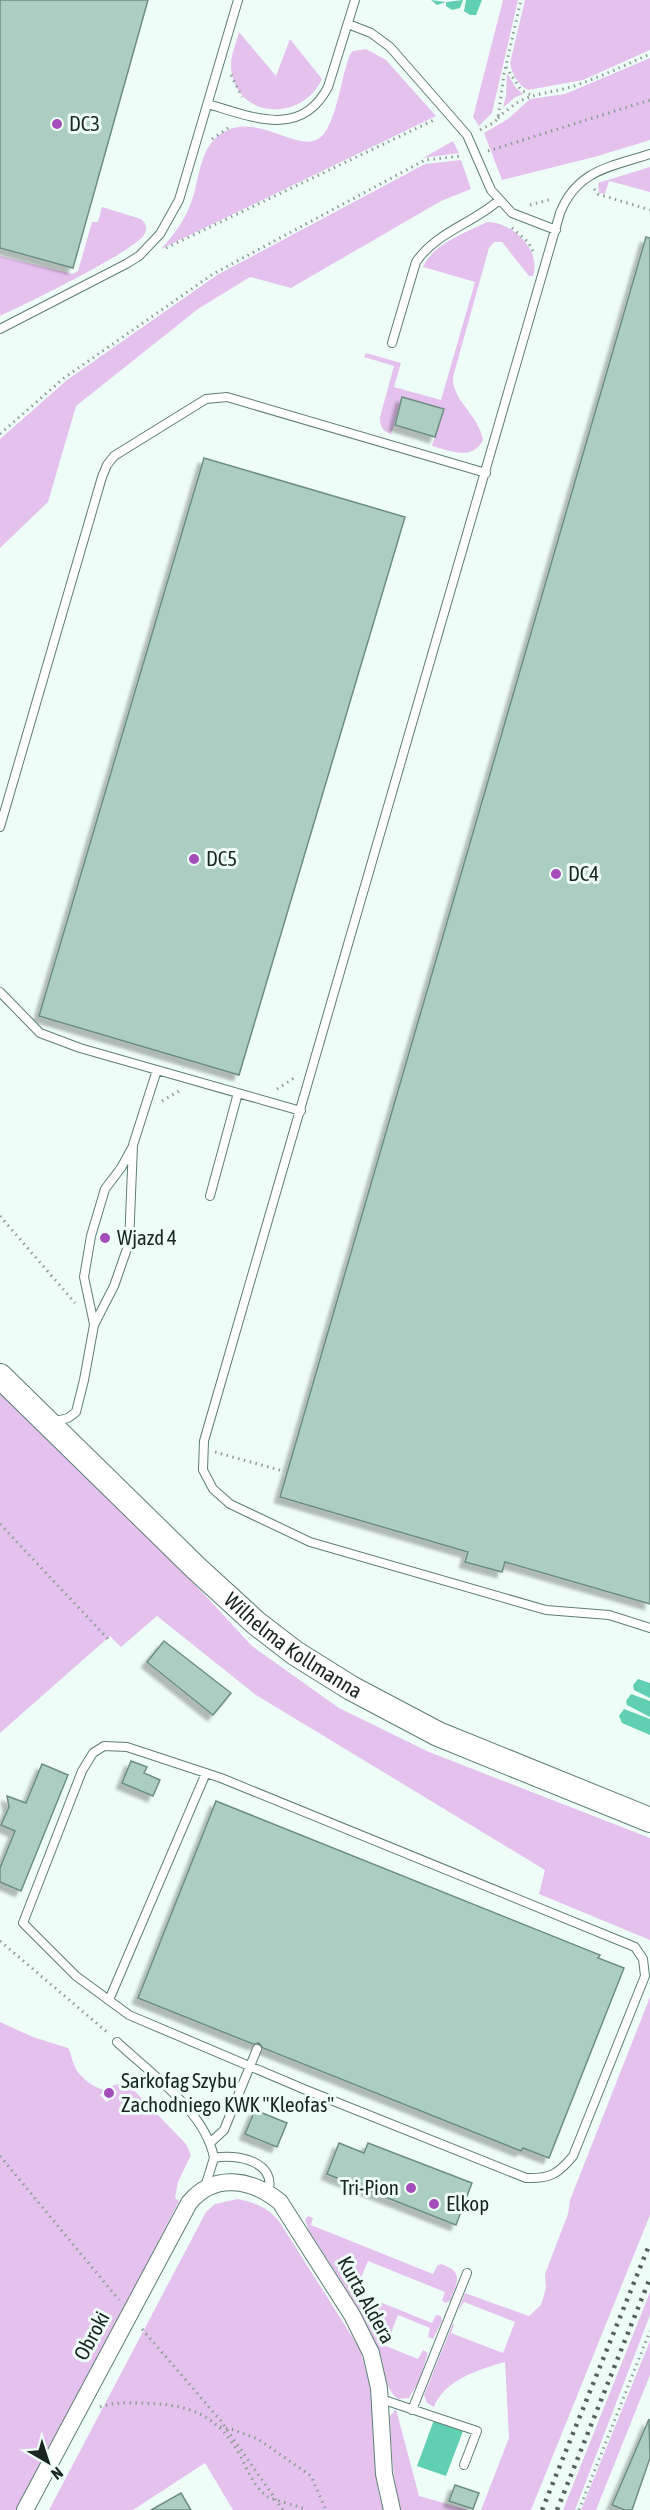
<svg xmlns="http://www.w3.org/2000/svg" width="650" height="2510" viewBox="0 0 650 2510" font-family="'Asap Condensed',sans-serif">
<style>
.green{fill:#e5c2ee}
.water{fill:#61cfb1}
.building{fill:#accec2;stroke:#6e8e83;stroke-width:1.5;filter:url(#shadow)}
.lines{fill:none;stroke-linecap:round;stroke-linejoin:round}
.lane-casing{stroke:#5e7e74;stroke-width:10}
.street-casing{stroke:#5e7e74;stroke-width:18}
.secondary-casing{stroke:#5e7e74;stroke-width:26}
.path{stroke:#8e9c97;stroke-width:3;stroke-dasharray:1.5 4.5;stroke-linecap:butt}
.lane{stroke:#fff;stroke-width:8}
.street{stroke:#fff;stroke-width:16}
.secondary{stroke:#fff;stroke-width:24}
.rail{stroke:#55625e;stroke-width:4.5;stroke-dasharray:3 6;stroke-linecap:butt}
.poi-dot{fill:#a54dba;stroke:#effdf8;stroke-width:2}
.labels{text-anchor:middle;stroke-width:6;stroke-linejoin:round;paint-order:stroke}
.poi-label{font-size:21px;fill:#192622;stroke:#effdf8;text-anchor:start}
.street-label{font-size:21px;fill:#192622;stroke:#effdf8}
</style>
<defs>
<filter id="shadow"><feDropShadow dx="-5.5" dy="5.5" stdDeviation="1.5" flood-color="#0004"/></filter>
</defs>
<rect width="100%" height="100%" fill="#effdf8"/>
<path class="green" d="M503 0H518L492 113 479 126 473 117Z
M525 0H650V50L583 80 528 90C518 85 512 74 510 63Z
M239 32 276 76 290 39 322 79C302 123 235 119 231 68 230 56 236 44 239 32Z
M366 49 386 60 436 116 161 249C173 236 185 220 191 203 199 182 199 151 218 136 259 104 306 167 327 129 339 107 341 78 350 54L353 51Z
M650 58V140L598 156 502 180 484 133 508 119 530 99 565 94Z
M507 73 516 88 523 94 514 98 503 108 506 95Z
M453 141 459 153 423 158Z
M461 160 471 189 441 201 291 288 250 277 198 309 76 406 48 502 0 548V439L67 380 217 275 425 164Z
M650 167V192L609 181 605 194 599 193 598 183Z
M102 207 141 219C146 223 148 229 144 235 133 252 24 305 0 316V256L73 274 78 271 92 222H98Z
M487 222C511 221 542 250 533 276H529L502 242H494L489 248 453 377C452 401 479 415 483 440 473 461 450 451 432 446L444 409 403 397 391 434C382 431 380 426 380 417L394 366 364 357 366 353 401 363 394 387 441 400 475 282 423 267C433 244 465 233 487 222Z
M0 1393 190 1579 252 1646 339 1708 429 1752 650 1838V1940L539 1894 545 1870 256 1695 157 1616 121 1647 110 1636 0 1733Z
M650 1997V2215L531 2510H481L509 2438 505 2362C480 2369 444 2380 434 2407L427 2403 424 2395 453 2323 454 2325 451 2333 503 2353 515 2322 464 2302 458 2311 465 2293 529 2316 541 2305 546 2288 545 2274 568 2214 570 2200Z
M0 2022 33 2037 68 2048C71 2053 71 2057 73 2062 77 2075 91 2087 105 2090L100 2095 107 2102 117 2092 112 2086 126 2082 186 2144 191 2155 178 2182 175 2198 179 2201 121 2314 16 2510H0Z
M238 2199C256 2203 267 2207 279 2221L360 2349 374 2399 373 2426 378 2490 384 2510H233L205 2463 133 2510H49L206 2212 215 2204Z
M308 2216 313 2218 311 2225 433 2274 437 2266 441 2264C465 2272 457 2282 450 2301L445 2303 442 2300 445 2292 368 2261 355 2292 432 2323 436 2315 441 2316 442 2321 433 2339 428 2337 430 2328 398 2315 386 2346 418 2359 423 2350 428 2353 419 2381 409 2398 398 2399C383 2388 385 2364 378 2348 360 2307 333 2269 309 2231L305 2220Z
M650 2292V2315L575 2510H563Z
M650 2341V2375L596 2510H581Z
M396 2409 419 2496 468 2510H401C392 2479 391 2448 390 2416Z"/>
<path class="water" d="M431 0 446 2 463 0 460 8 452 10 446 6V2L437 5Z
M466 0H482L476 15H470L464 11Z
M638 1679 650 1683V1698L634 1690 633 1685Z
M631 1694 650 1701V1717L627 1705 626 1701Z
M624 1709 650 1719V1735L622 1723 619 1716Z
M434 2420 463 2431 446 2476 417 2466Z"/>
<path class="building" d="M0 0H148L73 268 0 248Z
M646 237 650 238V1604L505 1562 502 1572 465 1562 468 1552 280 1497Z
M402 397 444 409 435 437 395 425Z
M204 458 405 517 239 1075 39 1016Z
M164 1641 231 1693 213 1715 147 1662Z
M131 1761 147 1767 144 1773 160 1780 153 1796 122 1783Z
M42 1764 68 1775 21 1891 0 1882V1868L15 1831 1 1825 9 1807 7 1796 26 1803Z
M216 1801 600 1955 598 1958 624 1968 549 2158 523 2148 521 2151 263 2048 259 2043 253 2044 138 1998Z
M255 2110 287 2123 277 2147 245 2134Z
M339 2143 364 2153 368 2143 472 2183 456 2225 327 2174Z
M649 2419 650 2458 632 2510H625L612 2505Z
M455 2485 479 2493 473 2509 449 2501Z
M181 2493 191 2510H151Z"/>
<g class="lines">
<g class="lane-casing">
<path id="lane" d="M348 24 371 33 390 47 467 135 491 190 512 213 556 230
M208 104C252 117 301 139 328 87L355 0
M650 154C610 167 577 170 560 213L204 1441 203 1470 213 1489 230 1504 310 1542 546 1610 609 1615 650 1628
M0 329 126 264 139 256 160 234 179 200 238 0
M392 343 416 262C436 232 474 223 499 200
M0 827 102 477 107 465 114 456 206 399 227 397 486 473
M0 992 40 1033 80 1048 157 1070
M210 1196 238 1093
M94 1324 84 1277 91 1236 105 1189 121 1168 132 1148
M52 1422 68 1418 76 1412 84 1380 94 1325 114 1286 129 1243 133 1145 157 1070 301 1111
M104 1746 127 1747 221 1778 635 1947 643 1959 645 1976 573 2156C558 2174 550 2179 526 2178L306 2090 129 2015 76 1976 23 1923 82 1771 93 1753Z
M109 2000 206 1773
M117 2042C150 2073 206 2112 214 2158
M211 2142 224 2130 257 2049
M205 2187 214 2158C237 2153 278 2162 268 2193
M381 2399 477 2431 464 2465
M412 2410 467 2273"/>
</g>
<g class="street-casing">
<path id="street" d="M25 2510 189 2203C214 2172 252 2179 280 2202L352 2315 371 2353 379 2388 384 2474 392 2510"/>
</g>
<g class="secondary-casing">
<g id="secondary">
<path id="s1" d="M0 1376 196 1568 256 1623 295 1653 351 1688 438 1734 650 1820"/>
</g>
</g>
<path class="path" d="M506 67 521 90 531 95
M231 75 242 97
M498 118C528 89 542 97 577 85 602 76 626 65 650 54
M480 130 495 122 498 118 504 74 521 0
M212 139 231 126
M488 151 650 100
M594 189 598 194 650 210
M530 205 552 199
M512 228 528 242 535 255
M166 248 436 119
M0 434 64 378 213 274 425 160 461 156
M277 1089 294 1078
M162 1101 179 1091
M0 1216 75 1303
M215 1452 283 1471
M0 1524 109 1640
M0 1941 108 2033
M0 2156 119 2300
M142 2329 221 2421 283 2510
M100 2407C114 2402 125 2403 140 2403 179 2404 209 2409 233 2444 245 2460 250 2485 268 2497 274 2500 299 2506 307 2510
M220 2427 234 2430 258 2439 311 2476 326 2510
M579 2510 650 2331"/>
<use href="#lane" class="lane"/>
<use href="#street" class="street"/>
<use href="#secondary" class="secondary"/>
<path class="rail" d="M542 2510 650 2243
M557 2510 650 2278"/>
</g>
<g class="poi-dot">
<circle cx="57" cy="124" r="6"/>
<circle cx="194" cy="859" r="6"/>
<circle cx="556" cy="874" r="6"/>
<circle cx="105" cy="1238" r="6"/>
<circle cx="109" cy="2093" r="6"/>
<circle cx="411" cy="2188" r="6"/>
<circle cx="434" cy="2204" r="6"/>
</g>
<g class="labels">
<g class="poi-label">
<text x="69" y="131">DC3</text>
<text x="206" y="866">DC5</text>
<text x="568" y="881">DC4</text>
<text x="117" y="1245">Wjazd 4</text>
<text x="121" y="2088">Sarkofag Szybu<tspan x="121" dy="24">Zachodniego KWK "Kleofas"</tspan></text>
<text x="399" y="2195" text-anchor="end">Tri-Pion</text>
<text x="446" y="2211">Elkop</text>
</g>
<g class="street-label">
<text dy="7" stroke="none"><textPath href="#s1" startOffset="399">Wilhelma Kollmanna</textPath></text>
<text transform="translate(366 2300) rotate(61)" y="7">Kurta Aldera</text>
<text transform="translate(92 2336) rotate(-62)" y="7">Obroki</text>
</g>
</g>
<g transform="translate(48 2462) rotate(141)" stroke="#effdf8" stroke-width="4.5" paint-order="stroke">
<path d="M0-4.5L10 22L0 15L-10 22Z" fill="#192622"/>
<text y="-9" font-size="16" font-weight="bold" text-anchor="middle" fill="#192622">N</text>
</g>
</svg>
